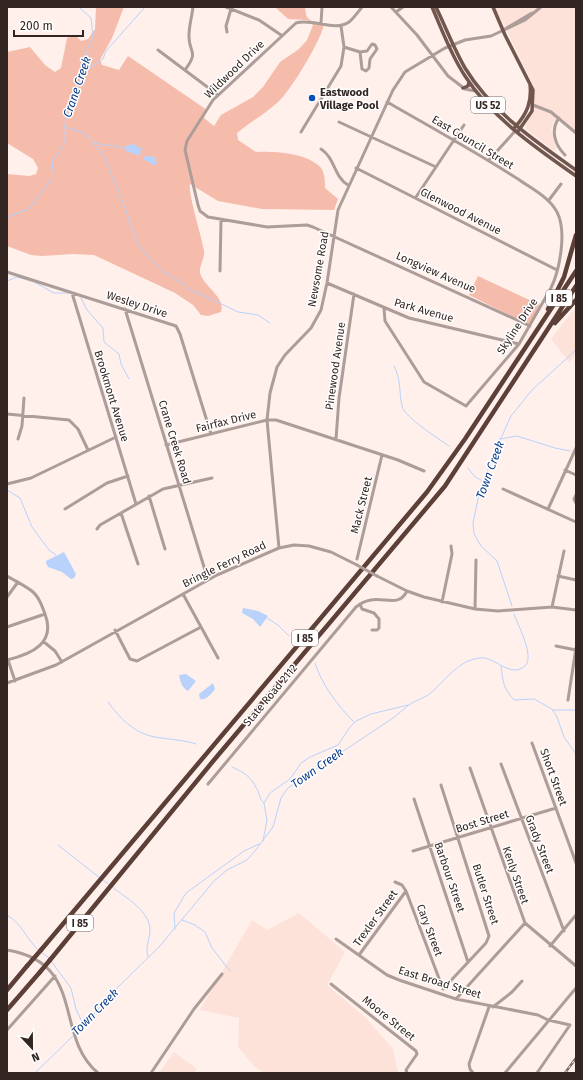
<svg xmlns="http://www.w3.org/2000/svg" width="583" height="1080" viewBox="0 0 583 1080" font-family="'Fira Sans',sans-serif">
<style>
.built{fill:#fde2da}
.green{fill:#f6bcab}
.water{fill:#b8d2fc}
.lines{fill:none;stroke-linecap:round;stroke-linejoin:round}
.stream{stroke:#b8d2fc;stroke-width:1}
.minor{stroke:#ad9d99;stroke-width:3}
.major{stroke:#72574f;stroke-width:3.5}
.highway{stroke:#5c3f36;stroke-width:4.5}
.rail-casing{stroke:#766863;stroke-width:2.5}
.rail{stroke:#fff;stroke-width:1;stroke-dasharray:3;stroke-linecap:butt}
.minor-bridge{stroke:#ad9d99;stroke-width:3}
.highway-bridge{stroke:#5c3f36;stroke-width:4.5}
.poi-dot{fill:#074eb8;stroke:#fff;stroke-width:1.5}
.labels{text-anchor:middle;stroke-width:3;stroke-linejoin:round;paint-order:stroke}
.shield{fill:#fff;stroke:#706664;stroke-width:1}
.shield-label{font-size:10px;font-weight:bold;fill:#332521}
.street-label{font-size:11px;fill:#332521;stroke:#fff}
.poi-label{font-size:11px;font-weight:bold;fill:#332521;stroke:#fff;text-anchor:start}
.water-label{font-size:12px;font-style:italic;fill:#0c3d8a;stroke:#fff}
</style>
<rect width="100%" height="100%" fill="#fff0eb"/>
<path class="built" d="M495 7H576V131L559 116 553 123 551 130 558 147 554 151 526 129V124L535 103 534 87Z
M576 307V355L569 362 551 339Z
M299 913 345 952 327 985 365 1017 393 1049 398 1073H263L255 1067 238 1047 239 1018 200 1010 252 920 267 930Z
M174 1052 197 1069 194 1073H159Z"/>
<path class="green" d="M96 7H124L112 38 100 60 102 65 119 70 128 56 207 110 204 118 214 126 221 115 253 97 263 87 280 62 299 49 307 40 313 25 307 20 288 19 275 7H305C306 17 307 21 318 22V25H324C320 42 290 92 277 103 265 114 250 122 237 133L238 140 256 152C273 151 304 153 318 165 325 170 325 180 325 188L338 199 334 210 262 209 218 201 190 184C188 195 202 237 204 251 205 258 199 266 200 273 204 287 226 297 221 312L208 316 201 315 193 305 175 293 94 255 73 254 42 256 31 255 7 246V174L29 176 36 174 38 168 33 159 7 143V52L30 47 45 65 55 72 61 68 67 38 75 35 81 41 88 39 95 29Z
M478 276 540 305 529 325 469 295Z"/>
<path class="water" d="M133 144 141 148 140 156 126 151V146Z
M145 156 155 157 157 164 154 165 143 159Z
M64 552 76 574 74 578 71 579 62 572 48 567 46 563V561Z
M243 608 258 611 268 616 260 627 253 619 242 613Z
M186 674 196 681 188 691C182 688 180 681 179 675Z
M213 683 215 689C212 693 206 701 200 699L199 694Z"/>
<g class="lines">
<path class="stream" d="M85 71 103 59 106 51 145 7
M65 127 81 132 88 136 103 155 121 197 137 242 147 256 164 272 185 285 191 291 203 295 238 312 258 315 270 323
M93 143 126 148
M7 217 29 209 51 180 53 161 65 143V122L85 72 87 51 93 36 91 18 79 7
M7 281 17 277 34 282 54 293H68
M81 298 87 310 103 328 104 342 119 354 121 364 129 379
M394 366C401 379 399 392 402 406 405 418 438 438 449 446
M500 439 517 436 555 448 570 451
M468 468 475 477 483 481
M7 490 20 498 32 527 49 550 56 555
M512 606 497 561 481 546 474 534 473 523 478 499 492 458 511 416 532 390 576 350
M267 618 278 625 289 636
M315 663C322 685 337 705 354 722
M501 666C503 682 503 688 514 700L534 699 552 709 557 717 564 737 576 754
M108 702C122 721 137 736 162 738 174 740 184 740 196 744
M553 710H576
M232 767C245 773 250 776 257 789 260 794 259 799 264 803L267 820 263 841
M576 769V771
M264 803 270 793 290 779 301 763 310 757 338 745 350 727 356 721 371 714 408 705
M58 845 100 878
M103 880 110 885
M112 887C126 898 151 911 150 932 149 941 145 947 148 957
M7 915C22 924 26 938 38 950
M182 920 195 925 205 932 212 948 230 971
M175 929 174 913 186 893 244 851 259 844
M42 953 49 958
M51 961 71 988 76 1009 83 1024
M76 1034 119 986 159 947 214 881 227 870 247 860 255 851 273 827 281 798 288 788 393 718C398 714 404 709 409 705 414 701 422 699 428 695 444 683 457 660 480 658 495 656 510 679 525 666 535 657 518 625 514 614
M35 1073 73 1036"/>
<path class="minor" d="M226 7 259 20 281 35
M362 7C358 12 354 18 349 22 335 32 312 18 296 23L213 100 187 141 185 150 198 205 200 211 208 217 267 227 307 225 313 227 530 326
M391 7 417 35 448 76 465 89 475 91
M396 12 403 7
M321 23 322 7
M505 29 532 13
M227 32 226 26 231 9
M372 44 375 45 377 49 370 59 369 68 366 71 362 69 360 52 367 51Z
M344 47 360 52
M158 50 218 95
M185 70C200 50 188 53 189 35 189 26 192 16 193 7
M533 105 551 112 576 133
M559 118C550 130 555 145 565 155
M339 122 436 167
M301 132 341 66 344 47 341 26
M321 149C335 158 334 177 348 185
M489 160 516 130
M356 168 557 270
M416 197 464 125
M549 200 561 184
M220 271 221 220
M7 272 176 326 180 334 211 434
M327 283 409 318 519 344
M72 293 136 504
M384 308 385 321 424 382 466 406 519 344 551 288C560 269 567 231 557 212 549 197 532 189 518 179 476 152 431 127 387 102
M125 309 208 580
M7 414 69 420 78 429 88 450
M18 439 22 426 24 398
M336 439 339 398 354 294
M166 445 267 420H276L398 460 424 471
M565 470 576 475
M7 484 31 478 116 437
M503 489 576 522
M576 495 574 499 576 503
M149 496 165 549
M65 509 107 483 128 476
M548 509 576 448
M121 513 138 564
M97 529 100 525 163 489 212 478
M279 548 267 420 270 393 277 367 285 355 311 328 321 310 327 283 338 210 393 90 405 72 445 48 465 40 491 36 525 20 541 7
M357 559 382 455
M7 576C15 581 26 586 33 592 40 598 42 606 45 614 56 643 32 654 7 660
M377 576 407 591 424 597 475 609 498 611 552 607 576 610
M558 576 576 580
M183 594 218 658
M7 597 18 582
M442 602 452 554 451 546
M360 604 362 609 374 613 379 619V628L377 630H372
M552 607 564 551
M475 609 476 560
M7 627 45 614
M115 630 130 659 137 661 201 627
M44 642 55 651 62 662
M556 646 576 650
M8 660 15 681
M7 683 56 665 217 575 279 548 294 545 309 546 331 552 357 565
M568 700 576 648
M532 743 576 863
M501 764 564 931
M470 768 525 923 576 966
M208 784 356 607C377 589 397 612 407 591
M441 785 489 936 486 943 443 989
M414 799 468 962
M413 851 556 808
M395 882 402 885 406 891 443 989
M336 939 387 975 399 980 456 999 538 1015 548 1020 570 1025 537 1073
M550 946 576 915
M7 950C87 963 53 1035 98 1073
M359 955 406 891
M331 984 416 1051 417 1054 406 1070 407 1073
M456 999 525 923
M493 1007 512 992 522 981
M7 1030 55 976
M151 1073 194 1009 222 974
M473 1073 470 1069 469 1064 489 1007
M505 1073 576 988"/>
<path class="major" d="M432 7C442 30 451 55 465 76 492 118 536 148 576 176
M436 7C446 28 454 49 465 68 492 112 535 141 576 170
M493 7 505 35 533 90 532 111 519 130
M463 88 468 86 469 82
M515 127C527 114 532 102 530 84"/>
<path class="highway" d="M548 309 564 277 576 235
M555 323 576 300
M41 950 427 492 465 439 576 271
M50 960 214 760 445 486 576 286
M7 990 27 966
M7 1010 40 972"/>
<g class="rail-casing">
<path id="rail" d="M565 1073 576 1058"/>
</g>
<use href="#rail" class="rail"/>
<path class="minor-bridge" d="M357 565 377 576"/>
<path class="highway-bridge" d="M27 966 41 950
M40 972 50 960"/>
</g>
<circle class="poi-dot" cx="312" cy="98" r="4"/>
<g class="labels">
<g class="shield">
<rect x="471" y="97" width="34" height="16" rx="3"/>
<rect x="546" y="290" width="26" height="16" rx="3"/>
<rect x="292" y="630" width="26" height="16" rx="3"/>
<rect x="67" y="915" width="26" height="16" rx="3"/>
</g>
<g class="shield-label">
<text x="488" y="109">US 52</text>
<text x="559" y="302">I 85</text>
<text x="305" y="642">I 85</text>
<text x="80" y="927">I 85</text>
</g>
<g class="street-label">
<text transform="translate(234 69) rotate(-44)" y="4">Wildwood Drive</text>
<text transform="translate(473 142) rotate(31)" y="4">East Council Street</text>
<text transform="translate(461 211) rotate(27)" y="4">Glenwood Avenue</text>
<text transform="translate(318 269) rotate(-80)" y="4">Newsome Road</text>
<text transform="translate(436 272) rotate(24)" y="4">Longview Avenue</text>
<text transform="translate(137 304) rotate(18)" y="4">Wesley Drive</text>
<text transform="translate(424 310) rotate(16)" y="4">Park Avenue</text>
<text transform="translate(517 326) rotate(-57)" y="4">Skyline Drive</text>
<text transform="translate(335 366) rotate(-82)" y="4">Pinewood Avenue</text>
<text transform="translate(112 396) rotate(73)" y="4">Brookmont Avenue</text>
<text transform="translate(226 421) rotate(-14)" y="4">Fairfax Drive</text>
<text transform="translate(175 442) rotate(73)" y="4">Crane Creek Road</text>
<text transform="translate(361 505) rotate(-76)" y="4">Mack Street</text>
<text transform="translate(224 564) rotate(-26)" y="4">Bringle Ferry Road</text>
<text transform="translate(270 695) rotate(-50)" y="4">State Road 2112</text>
<text transform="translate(554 777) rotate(70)" y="4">Short Street</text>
<text transform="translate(482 821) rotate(-17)" y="4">Bost Street</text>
<text transform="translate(540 844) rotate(69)" y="4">Grady Street</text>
<text transform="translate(516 875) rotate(71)" y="4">Kenly Street</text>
<text transform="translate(450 877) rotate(71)" y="4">Barbour Street</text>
<text transform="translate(486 894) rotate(72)" y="4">Butler Street</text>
<text transform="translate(375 918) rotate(-54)" y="4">Trexler Street</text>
<text transform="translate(430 930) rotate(69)" y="4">Cary Street</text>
<text transform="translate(440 982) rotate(17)" y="4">East Broad Street</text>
<text transform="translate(389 1018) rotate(39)" y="4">Moore Street</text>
</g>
<g class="poi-label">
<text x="320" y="96">Eastwood<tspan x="320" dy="13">Village Pool</tspan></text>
</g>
<g class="water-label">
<text transform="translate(77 87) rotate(-71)" y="4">Crane Creek</text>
<text transform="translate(490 470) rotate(-70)" y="4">Town Creek</text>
<text transform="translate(317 768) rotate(-35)" y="4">Town Creek</text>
<text transform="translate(95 1012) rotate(-45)" y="4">Town Creek</text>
</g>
</g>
<rect width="583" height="1080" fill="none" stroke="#332521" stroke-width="16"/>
<g transform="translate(32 1048) rotate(158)" stroke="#ffffff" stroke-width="3" paint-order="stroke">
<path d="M0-3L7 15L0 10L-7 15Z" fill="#332521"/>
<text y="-6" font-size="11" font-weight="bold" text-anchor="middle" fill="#332521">N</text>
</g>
<path d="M14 30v6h69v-6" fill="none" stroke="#332521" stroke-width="2"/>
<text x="20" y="30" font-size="12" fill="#332521" stroke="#ffffff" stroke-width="3" paint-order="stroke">200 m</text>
</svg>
